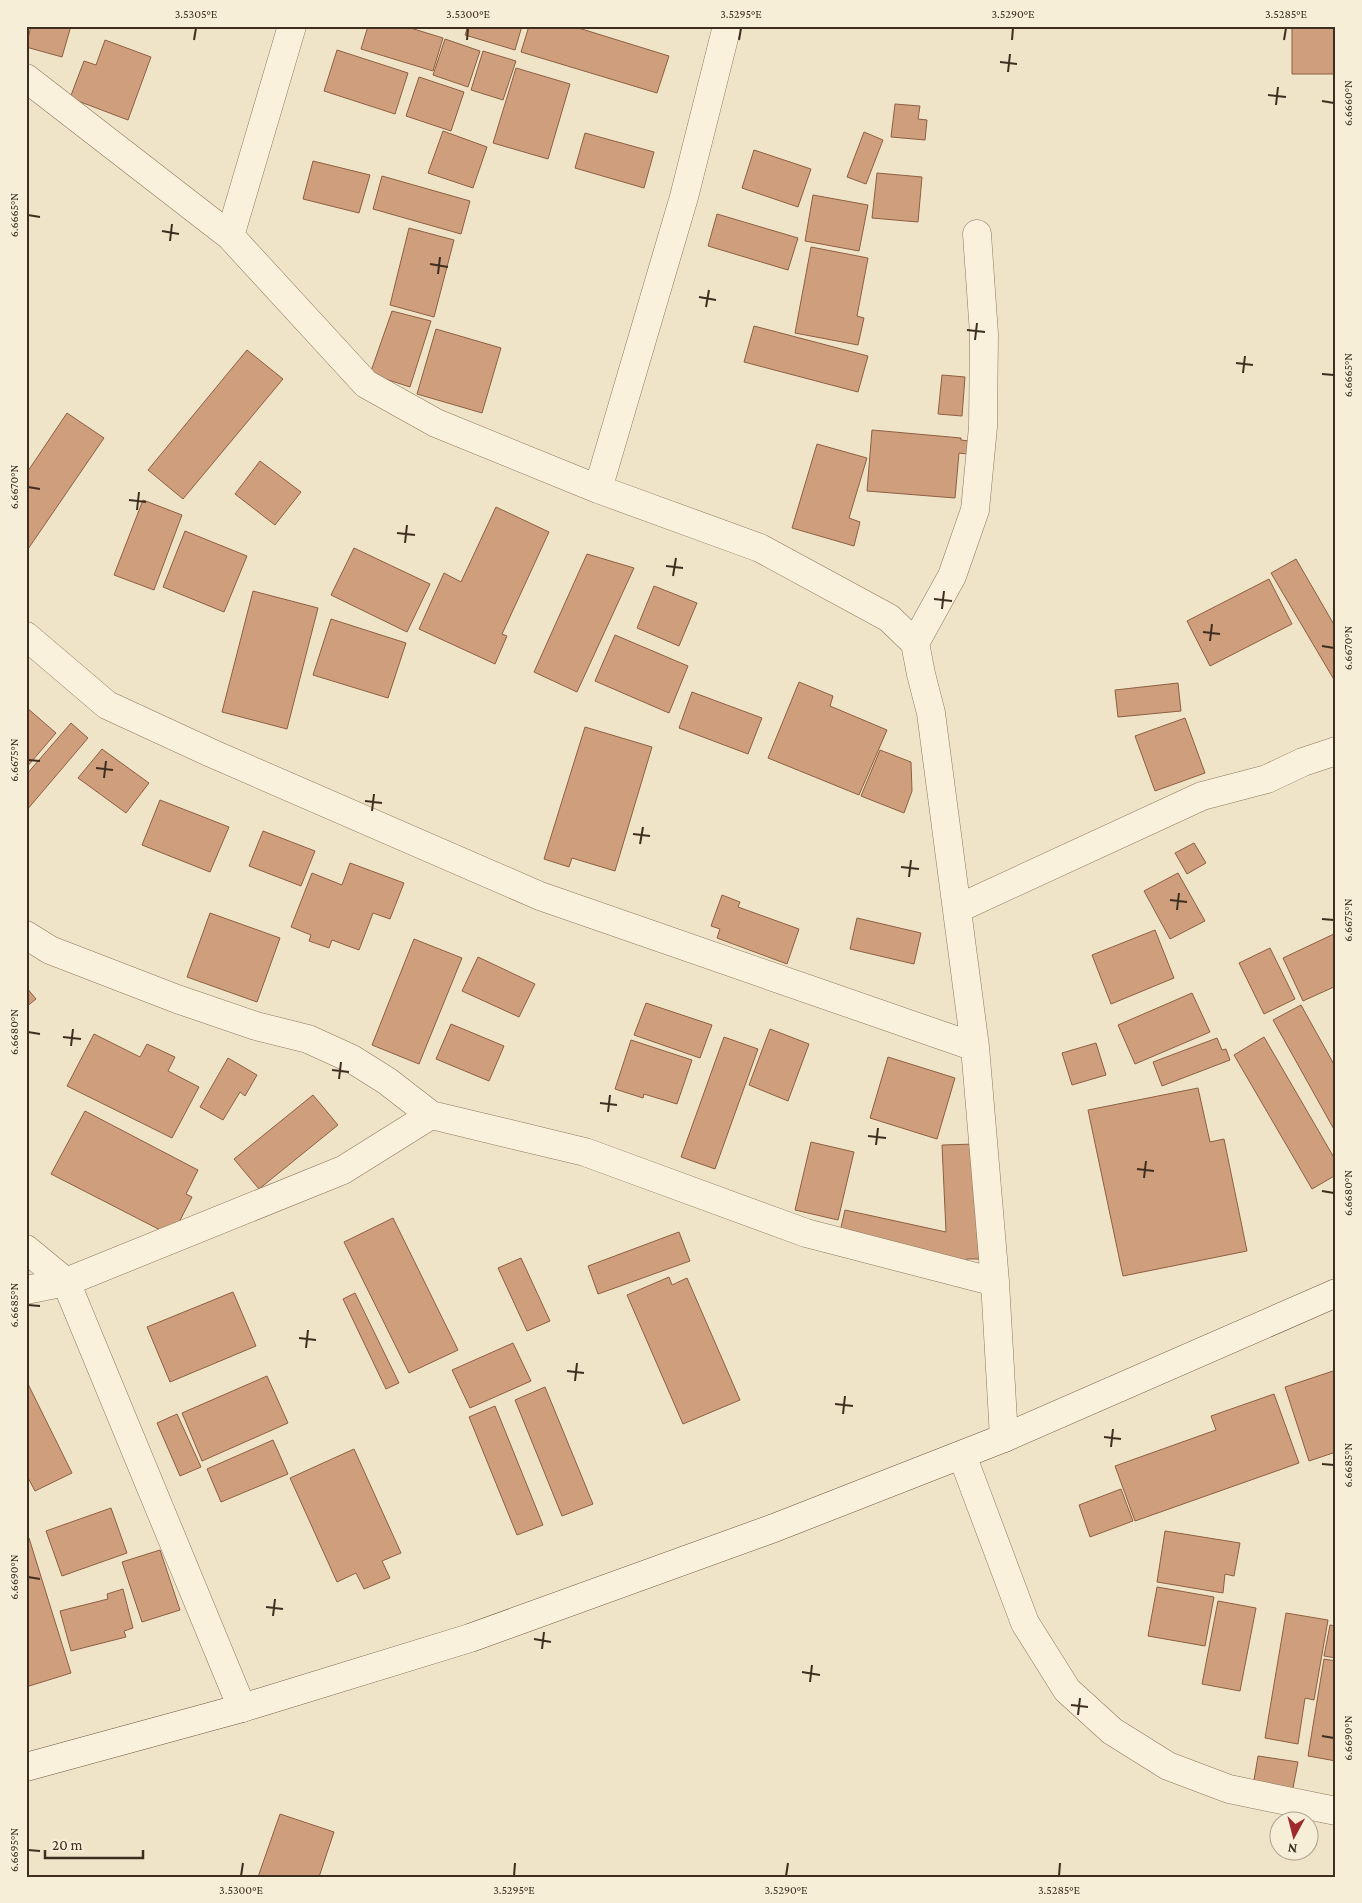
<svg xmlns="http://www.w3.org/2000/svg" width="1362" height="1903" viewBox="0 0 1362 1903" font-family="'Crimson Pro',serif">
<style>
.building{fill:#cf9f7d;stroke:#8d5f41}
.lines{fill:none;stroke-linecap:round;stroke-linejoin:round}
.street-casing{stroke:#8d765c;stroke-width:29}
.secondary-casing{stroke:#6f573f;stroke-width:29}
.street{stroke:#faf1dc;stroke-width:28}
.secondary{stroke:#faf1dc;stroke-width:28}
.ticks{fill:none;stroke:#3d2e20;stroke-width:2}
.neatline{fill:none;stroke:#3d2e20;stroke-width:2}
.ticks-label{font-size:12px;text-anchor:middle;fill:#3d2e20}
</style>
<rect width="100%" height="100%" fill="#f0e4c8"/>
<path class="building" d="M31 26H71L62 57 26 47Z
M368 26H404L443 38 433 71 361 49Z
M468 26H522L515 50 465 35Z
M529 26H572L669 56 657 93 521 52Z
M1292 26H1336V74H1292Z
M445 39 480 51 468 87 433 75Z
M105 40 151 57 128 120 70 98 84 61 96 65Z
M337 50 408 73 395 114 324 91Z
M483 51 516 61 503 100 471 90Z
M516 68 570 84 548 159 493 143Z
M419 77 464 92 451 131 406 116Z
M895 104 920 106 918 119 927 120 925 140 891 137Z
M443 131 487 147 473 188 428 173Z
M864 132 883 140 866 184 847 177Z
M585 133 654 152 644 188 575 168Z
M754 150 811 169 798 207 742 188Z
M313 161 370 175 359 213 303 199Z
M877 173 922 177 918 222 872 218Z
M382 176 470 201 461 234 373 209Z
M813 195 868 205 859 251 805 241Z
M717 214 798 238 788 270 708 246Z
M409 228 454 240 434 317 390 305Z
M811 247 868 258 857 316 864 318 858 345 795 333Z
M392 311 431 321 410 387 370 374Z
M754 326 868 356 858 392 744 362Z
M436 329 501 348 482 413 417 394Z
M247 350 283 379 183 499 148 470Z
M942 375 965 377 962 416 938 414Z
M67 413 104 438 26 552V474Z
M872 430 961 438V440L976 442 975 455 959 453 955 498 867 491Z
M817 444 867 458 849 518 860 522 854 546 792 528Z
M260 461 301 492 275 525 235 494Z
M143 500 182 515 154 590 114 575Z
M496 507 549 532 502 634 507 636 495 664 419 629 444 573 461 582Z
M185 531 247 556 224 612 163 587Z
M354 548 430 584 407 632 331 595Z
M587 554 634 568 577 692 534 672Z
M1296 559 1336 628V683L1271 573Z
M1269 579 1292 624 1210 666 1187 621Z
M654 586 697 603 679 646 637 628Z
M253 591 318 608 287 729 222 712Z
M331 619 406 643 388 698 313 675Z
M615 635 688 666 669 713 595 681Z
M799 682 833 696 830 706 887 730 859 795 768 758Z
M1178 683 1181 711 1118 717 1115 690Z
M692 692 762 718 748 754 679 728Z
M26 707 56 733 26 768Z
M1185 718 1205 773 1155 791 1135 736Z
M71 723 88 738 26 811V775Z
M585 727 652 747 615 871 572 858 569 867 544 859Z
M102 749 149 783 126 813 78 778Z
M880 750 911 762 912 791 904 813 861 796Z
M160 800 229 827 210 872 142 845Z
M263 831 315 851 301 886 249 866Z
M1194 843 1206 863 1187 874 1175 853Z
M350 863 404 883 390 919 373 913 359 950 332 940 329 948 309 941 311 935 291 927 312 873 342 885Z
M1178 873 1205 921 1170 939 1144 891Z
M722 895 740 902 738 907 799 929 787 964 717 938 720 929 711 926Z
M210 913 280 938 257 1002 187 977Z
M857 918 921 933 914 964 850 949Z
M1155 930 1174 978 1111 1004 1092 955Z
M1336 933V986L1303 1001 1283 958Z
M414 939 462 958 419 1064 372 1045Z
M1270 948 1295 999 1264 1014 1239 963Z
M478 957 535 984 519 1017 462 991Z
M26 987 36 999 26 1007Z
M1192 993 1210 1032 1135 1064 1118 1025Z
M646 1003 712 1025 700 1058 634 1035Z
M1301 1005 1336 1068V1133L1273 1020Z
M451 1024 504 1046 489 1081 436 1059Z
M770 1029 809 1044 788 1101 749 1085Z
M94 1034 140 1057 147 1044 175 1057 168 1071 199 1087 172 1138 67 1086Z
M724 1037 758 1049 715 1169 681 1157Z
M1264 1037 1336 1161V1175L1312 1189 1234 1055Z
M1217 1038 1222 1050 1226 1049 1230 1060 1162 1086 1153 1062Z
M631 1040 692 1060 677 1104 644 1094 643 1098 615 1089Z
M1096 1043 1106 1075 1072 1085 1062 1053Z
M888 1057 955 1078 937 1139 870 1118Z
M228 1058 257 1075 245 1096 240 1092 223 1120 200 1107Z
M1198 1088 1210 1142 1224 1139 1247 1251 1123 1276 1088 1110Z
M313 1095 338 1125 259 1189 234 1159Z
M85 1111 198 1170 186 1194 192 1197 172 1236 51 1174Z
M811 1142 854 1152 838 1220 795 1210Z
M975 1144 979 1259H967L965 1264 839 1236 845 1210 946 1232 942 1145Z
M393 1218 458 1350 409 1373 344 1242Z
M679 1232 690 1261 598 1294 588 1266Z
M521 1258 550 1321 527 1331 498 1268Z
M669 1277 672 1285 687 1278 740 1400 683 1424 627 1295Z
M233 1292 256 1346 170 1382 147 1327Z
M355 1293 399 1383 386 1389 343 1299Z
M513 1343 531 1381 470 1408 452 1370Z
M1336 1370V1452L1309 1461 1285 1387Z
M267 1376 288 1423 202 1461 182 1413Z
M26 1380 72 1473 35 1491 26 1474Z
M545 1387 593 1504 562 1516 515 1400Z
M1274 1394 1299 1463 1135 1521 1115 1466 1216 1430 1211 1416Z
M495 1406 543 1525 517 1535 469 1417Z
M177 1414 201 1467 180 1476 157 1423Z
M273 1440 288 1474 221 1502 207 1469Z
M354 1449 401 1553 382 1561 390 1578 364 1589 356 1573 337 1582 290 1478Z
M1121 1489 1133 1521 1090 1537 1079 1505Z
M111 1508 127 1553 62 1576 46 1531Z
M1165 1531 1240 1543 1234 1576 1225 1574 1223 1593 1157 1582Z
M29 1538 71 1673 26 1687V1539Z
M160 1550 180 1610 142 1622 122 1562Z
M1157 1587 1214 1597 1205 1646 1148 1636Z
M123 1589 133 1628 124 1631 126 1637 71 1651 60 1611 108 1599 107 1594Z
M1218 1601 1256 1608 1240 1691 1202 1684Z
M1286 1613 1328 1620 1314 1700 1305 1698 1298 1744 1265 1738Z
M1330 1625 1336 1626V1658L1324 1656Z
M1324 1659 1336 1661V1761L1308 1756Z
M1258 1756 1298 1762 1292 1793 1253 1786Z
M280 1814 334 1832 319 1877H258Z"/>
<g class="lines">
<g class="street-casing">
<path id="street" d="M26 78 230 236 366 384 436 423 598 489 760 548 889 618 915 643 921 674 931 713 975 1047 995 1282 1004 1438
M230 236 292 26
M598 489 684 197 727 26
M26 636 107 705 211 753 540 896 975 1047
M915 643 952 576 975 510 983 427 984 334 977 234
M957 909 1202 796 1267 779 1303 762 1336 751
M26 935 50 950 177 999 256 1026 308 1039 352 1059 387 1081 431 1115 585 1152 806 1233 995 1282
M26 1249 66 1282 242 1708
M26 1290 66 1282 343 1170 431 1115
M962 1455 1025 1623 1067 1690 1112 1731 1168 1766 1229 1789 1336 1811"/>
</g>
<g class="secondary-casing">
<path id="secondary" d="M26 1767 242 1708 470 1638 774 1528 1004 1438 1336 1293"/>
</g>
<use href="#street" class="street"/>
<use href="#secondary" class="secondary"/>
</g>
<path class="ticks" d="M194 40 196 28M467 40 468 28M739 40 741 28M1012 40 1013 28M1284 40 1286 28M1000 62 1017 64M1008 72 1010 54M1268 95 1286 97M1322 101 1334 103M1276 105 1278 87M28 215 40 217M162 231 179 234M170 241 172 224M430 264 448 267M438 274 440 257M699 297 716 300M706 307 709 290M967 330 985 332M975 340 977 323M1236 363 1253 365M1243 373 1245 356M1322 374 1334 375M28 487 40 489M129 500 146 502M137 510 139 492M397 533 415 535M405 543 407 525M666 566 683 568M673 576 676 558M934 599 952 601M942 609 944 591M1203 632 1220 634M1210 641 1212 624M1322 646 1334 648M28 760 40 761M96 768 113 770M104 778 106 761M365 801 382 803M372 811 374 794M633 834 650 836M640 844 643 827M901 867 919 869M909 877 911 860M1170 900 1187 902M1177 910 1179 893M1322 919 1334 920M28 1032 40 1034M63 1037 81 1039M71 1046 73 1029M332 1070 349 1072M339 1079 341 1062M600 1103 617 1105M608 1112 610 1095M868 1136 886 1138M876 1145 878 1128M1137 1169 1154 1171M1144 1178 1146 1161M1322 1191 1334 1193M28 1305 40 1306M299 1338 316 1340M306 1348 308 1330M567 1371 584 1373M575 1381 577 1363M835 1404 853 1406M843 1414 845 1396M1104 1437 1121 1439M1111 1447 1113 1429M1322 1464 1334 1465M28 1577 40 1579M266 1607 283 1609M273 1616 275 1599M534 1639 551 1642M542 1649 544 1632M802 1672 820 1675M810 1682 812 1665M1071 1705 1088 1707M1078 1715 1080 1698M1322 1736 1334 1738M28 1850 40 1851M241 1876 243 1863M514 1876 515 1863M786 1876 788 1863M1059 1876 1060 1863"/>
<rect width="1362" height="1903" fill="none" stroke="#f7eed8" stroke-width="55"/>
<g transform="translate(1294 1836) rotate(187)"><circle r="24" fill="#f7eed8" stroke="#ada18e"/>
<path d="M0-4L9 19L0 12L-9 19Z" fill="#9e2a2b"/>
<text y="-8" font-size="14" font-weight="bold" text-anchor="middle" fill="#3d2e20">N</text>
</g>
<path d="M45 1850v8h98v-8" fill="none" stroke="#3d2e20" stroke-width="2.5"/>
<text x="52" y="1850" font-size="15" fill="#3d2e20" stroke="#f7eed8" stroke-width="4" paint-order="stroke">20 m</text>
<rect x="28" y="28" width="1306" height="1848" class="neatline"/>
<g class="ticks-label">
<text x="196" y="18">3.5305°E</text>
<text x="468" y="18">3.5300°E</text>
<text x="741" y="18">3.5295°E</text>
<text x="1013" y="18">3.5290°E</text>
<text x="1286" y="18">3.5285°E</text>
<text transform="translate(1348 103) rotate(-90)" y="4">6.6660°N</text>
<text transform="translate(14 215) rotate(-90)" y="4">6.6665°N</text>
<text transform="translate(1348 375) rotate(-90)" y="4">6.6665°N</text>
<text transform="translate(14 487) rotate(-90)" y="4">6.6670°N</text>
<text transform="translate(1348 648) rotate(-90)" y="4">6.6670°N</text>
<text transform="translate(14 760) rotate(-90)" y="4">6.6675°N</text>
<text transform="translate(1348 920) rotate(-90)" y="4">6.6675°N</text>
<text transform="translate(14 1032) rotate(-90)" y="4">6.6680°N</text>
<text transform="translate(1348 1193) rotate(-90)" y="4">6.6680°N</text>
<text transform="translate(14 1305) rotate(-90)" y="4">6.6685°N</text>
<text transform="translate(1348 1465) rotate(-90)" y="4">6.6685°N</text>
<text transform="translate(14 1577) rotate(-90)" y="4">6.6690°N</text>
<text transform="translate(1348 1738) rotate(-90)" y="4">6.6690°N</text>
<text transform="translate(14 1850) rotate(-90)" y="4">6.6695°N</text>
<text x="241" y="1894">3.5300°E</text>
<text x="514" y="1894">3.5295°E</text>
<text x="786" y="1894">3.5290°E</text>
<text x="1059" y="1894">3.5285°E</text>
</g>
</svg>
